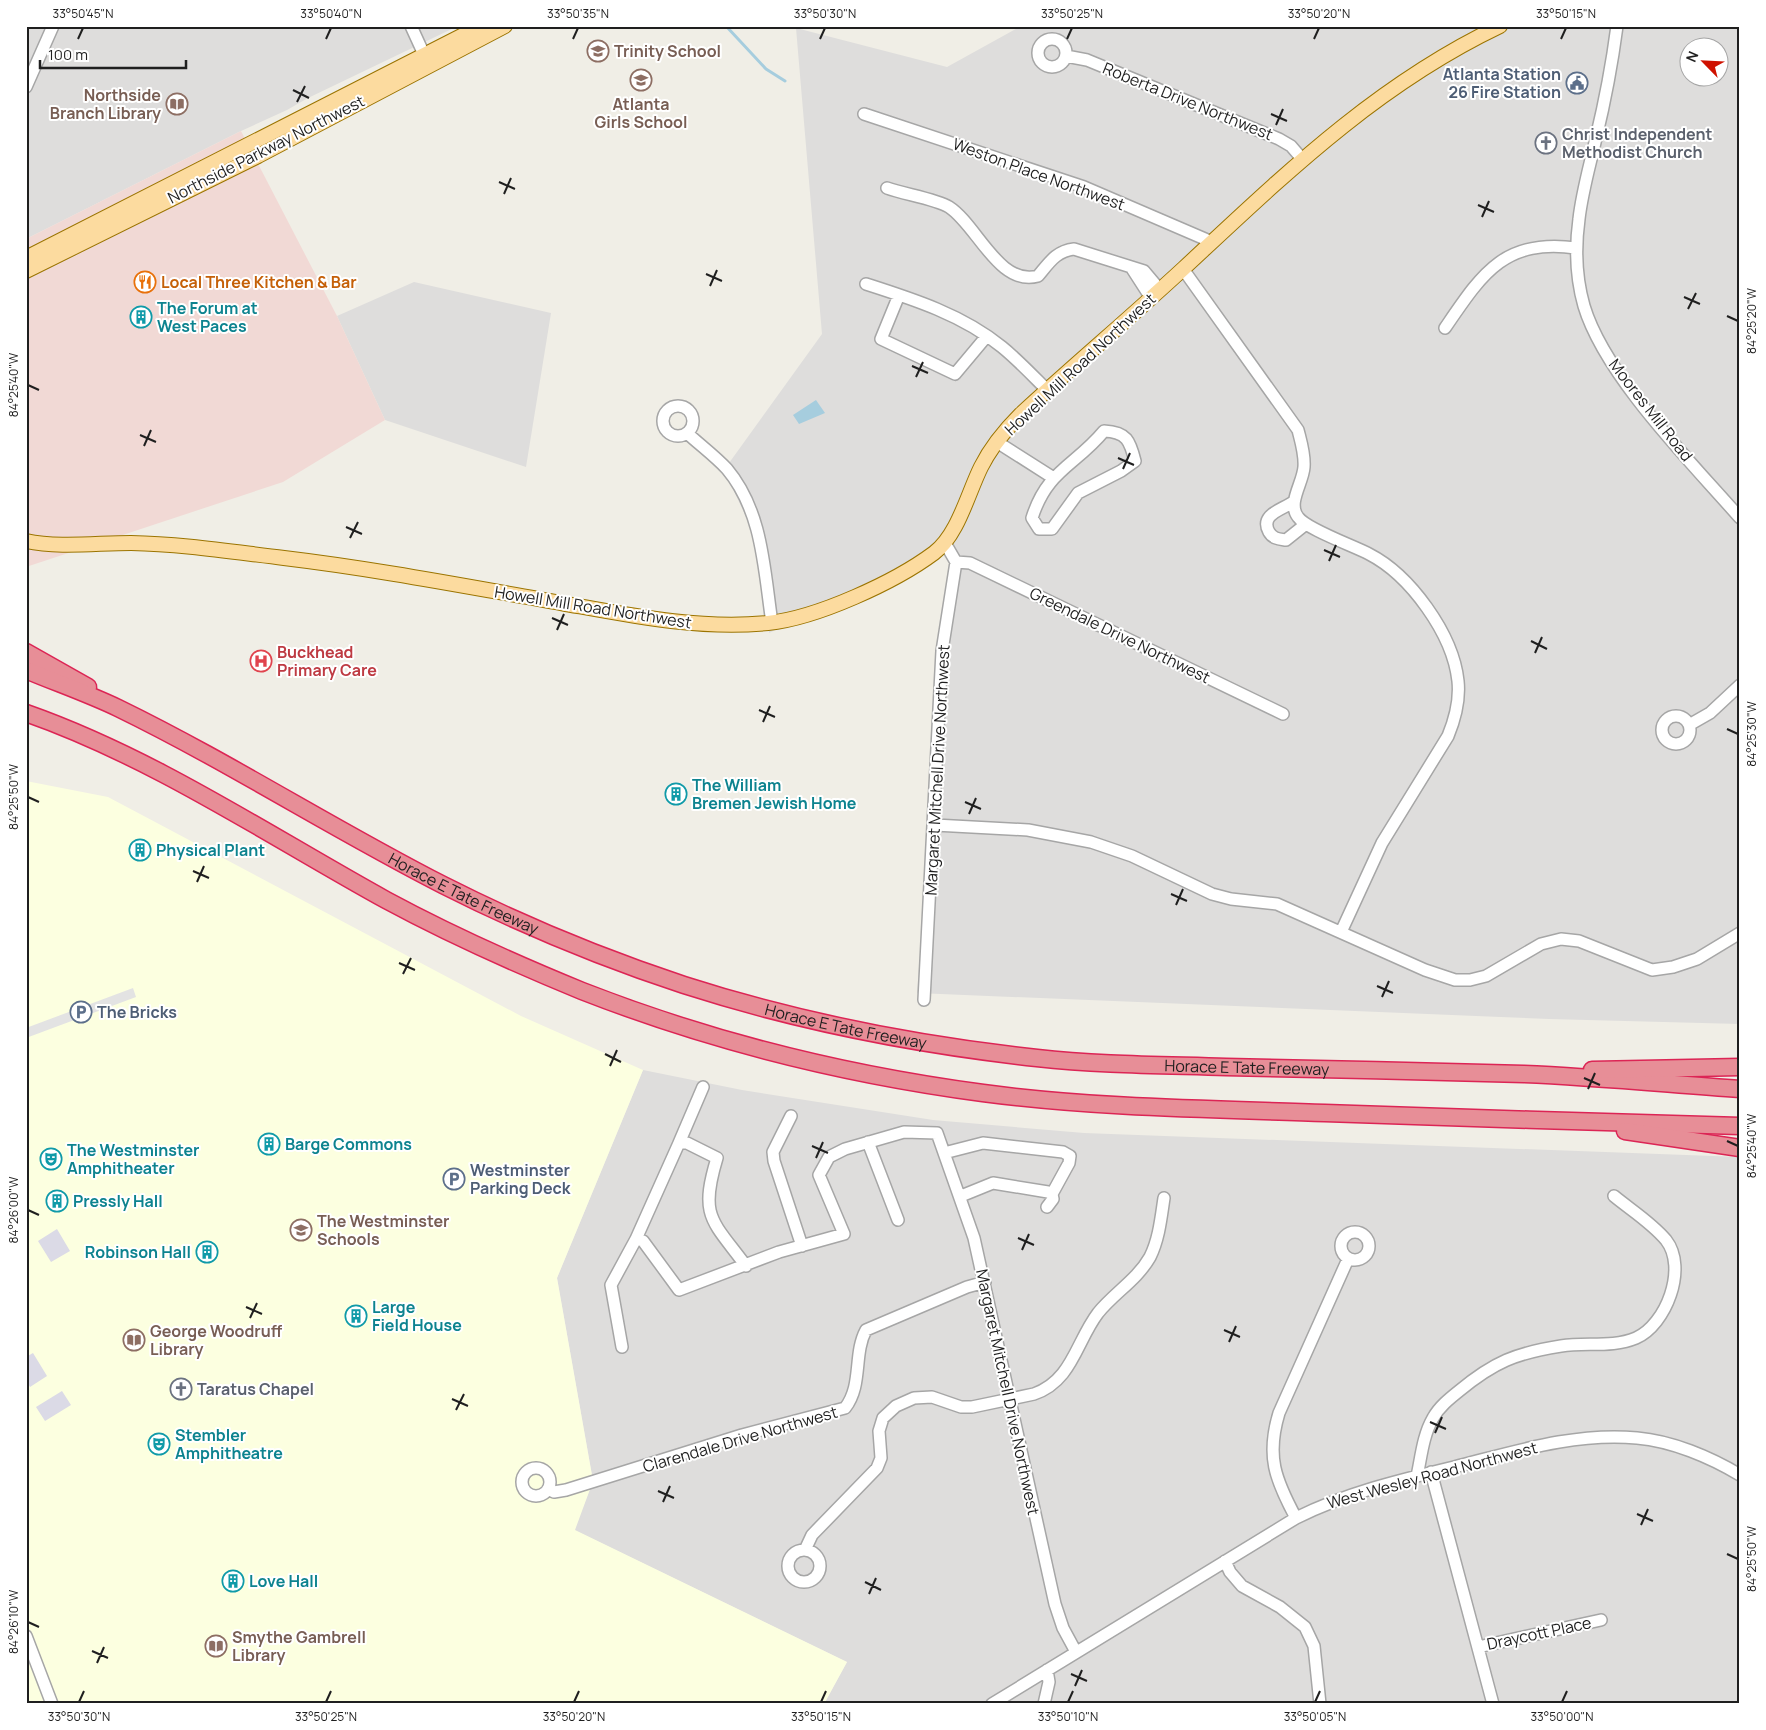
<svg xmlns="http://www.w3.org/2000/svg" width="1766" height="1730" viewBox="0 0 1766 1730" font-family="Manrope,sans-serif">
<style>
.residential{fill:#dedddc;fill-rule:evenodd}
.commercial{fill:#f1d9d5}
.education{fill:#fcffe0}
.parking{fill:#e3e3e3}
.plaza{fill:#dbdae6}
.water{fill:#a6cdde}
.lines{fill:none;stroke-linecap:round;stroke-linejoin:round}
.stream{stroke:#a6cdde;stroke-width:3}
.minor-casing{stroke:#a6a6a6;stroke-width:14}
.major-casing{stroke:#9b7400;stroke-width:16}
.highway-casing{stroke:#dc2555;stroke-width:19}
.minor{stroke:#fff;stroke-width:11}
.major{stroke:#fcdb9f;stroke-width:14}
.highway{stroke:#e78e97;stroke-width:16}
.ticks{fill:none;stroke:#1f1f1f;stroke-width:2}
.labels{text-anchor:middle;stroke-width:4;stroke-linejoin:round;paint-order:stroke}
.education-label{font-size:16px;font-weight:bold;fill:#785e54;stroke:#fff;text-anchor:start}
.service-label{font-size:16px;font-weight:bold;fill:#4e5e75;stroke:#fff;text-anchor:start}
.street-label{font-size:16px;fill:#1f1f1f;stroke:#fff}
.worship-label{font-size:16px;font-weight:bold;fill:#5b616d;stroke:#fff;text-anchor:start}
.food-label{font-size:16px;font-weight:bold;fill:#c56008;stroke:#fff;text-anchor:start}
.culture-label{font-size:16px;font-weight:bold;fill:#0d838f;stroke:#fff;text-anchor:start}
.health-label{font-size:16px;font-weight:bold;fill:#be3a42;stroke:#fff;text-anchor:start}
.neatline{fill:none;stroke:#1f1f1f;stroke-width:2}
.ticks-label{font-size:12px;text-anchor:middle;fill:#1f1f1f}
</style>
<rect width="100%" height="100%" fill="#f0eee6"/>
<path class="residential" d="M26 26H458L308 98 287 110 241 131 26 239Z
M1021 26H1740V1024L1549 1019 917 993 952 547 769 633 757 540 724 470 822 334 796 28 947 67ZM1688 48H1718V78H1688Z
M414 282 551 313 526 467 385 420 337 316Z
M643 1070 742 1090 933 1120 1084 1133 1740 1157V1704H824L847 1662 574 1530 593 1481 557 1278Z"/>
<path class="commercial" d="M241 131 337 316 385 420 283 482 26 567V239Z"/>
<path class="education" d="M26 781 108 797 521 1016 643 1070 557 1278 593 1481 575 1530 847 1662 824 1704H26Z"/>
<path class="parking" d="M133 988 136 997 26 1038V1028Z"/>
<path class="plaza" d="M57 1229 70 1251 51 1262 38 1241Z
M33 1353 47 1376 30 1387 26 1380V1357Z
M62 1391 71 1405 45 1421 36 1407Z"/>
<path class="water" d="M816 400 825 413 799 424 793 415Z"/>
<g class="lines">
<path class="stream" d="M726 26 766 69 785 81"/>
<g class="minor-casing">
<path id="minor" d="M411 26 427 61
M1617 26C1612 64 1605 101 1596 138 1590 165 1582 192 1579 219 1575 248 1576 278 1584 306 1605 376 1691 462 1740 518
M1038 53a14 14 0 1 1 28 0a14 14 0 1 1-28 0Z
M1066 56 1087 60 1279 139 1291 146 1303 160
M26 87 53 26
M864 114 1084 187 1212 242
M887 188C903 194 936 199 949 207 977 225 999 287 1038 276 1049 263 1056 251 1074 249L1144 271 1160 290
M1131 267 1151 298
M1183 269 1298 430C1301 442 1305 454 1304 467 1303 483 1287 503 1298 517 1306 529 1354 546 1369 554 1410 575 1453 634 1458 681 1460 700 1455 719 1448 736L1382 843 1341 932
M866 284C913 299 963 315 1002 347 1018 360 1032 375 1047 390
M899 295 881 339 955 374 986 337
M1445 328C1482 274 1504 238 1576 248
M663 421a15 15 0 1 1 30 0a15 15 0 1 1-30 0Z
M1104 431C1127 432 1130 441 1135 461L1121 471 1078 493 1052 529H1039L1032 518C1047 470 1075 466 1104 431Z
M687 433C700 445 715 456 727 469 763 512 764 570 772 623
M997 442 1052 477
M1293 502C1284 509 1259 514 1269 532 1273 539 1279 539 1286 540L1306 524
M956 562 970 563 1283 714
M1662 730a14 14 0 1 1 28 0a14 14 0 1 1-28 0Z
M1689 725 1710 713 1740 685
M935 825 1028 830 1091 842 1132 856 1212 894 1231 899 1277 904 1425 970 1455 980H1470L1486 976 1541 944 1561 939 1579 941 1652 970 1673 967 1697 959 1740 933
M924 1000 942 651 956 562 945 543
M791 1116 773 1152 774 1161 802 1246
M868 1142 898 1220
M679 1143 703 1087
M944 1153 983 1143 1063 1152 1070 1156 1069 1163 1052 1194
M961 1196 993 1183 1048 1192 1052 1194 1053 1199 1047 1207
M1341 1246a14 14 0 1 1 28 0a14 14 0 1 1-28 0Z
M636 1239 679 1143H687L717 1158C699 1217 712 1220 746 1266
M622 1347 611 1285 636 1239 643 1241 679 1290 779 1252 844 1234 819 1175 829 1157 845 1149 904 1132 937 1133 974 1238 1055 1604 1063 1628 1076 1652
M522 1482a14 14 0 1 1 28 0a14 14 0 1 1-28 0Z
M1431 1472 1493 1704
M1417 1476C1421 1458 1423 1435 1433 1418 1439 1407 1449 1399 1459 1391 1494 1362 1516 1353 1561 1346 1586 1342 1612 1348 1636 1338 1666 1325 1688 1268 1666 1240 1652 1223 1631 1210 1614 1196
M548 1489 554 1492 566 1490 742 1435 845 1408C863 1385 853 1354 866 1330L967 1287 985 1282
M1296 1518C1275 1479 1266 1456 1279 1413L1348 1259
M805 1550 812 1535 877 1468 881 1458 879 1431 883 1418 896 1406 914 1398 932 1397 961 1407H972L1034 1394C1072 1381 1076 1342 1098 1313 1114 1293 1137 1280 1150 1257 1159 1239 1161 1218 1164 1198
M788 1566a16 16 0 1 1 32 0a16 16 0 1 1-32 0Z
M1225 1561 1230 1572 1242 1586 1280 1607 1305 1627 1314 1646 1320 1704
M26 1636 52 1704
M1478 1647 1601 1620
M992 1704 1296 1518C1346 1493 1400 1480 1454 1467 1514 1452 1575 1432 1637 1438 1672 1441 1710 1457 1740 1475
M1044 1704 1049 1682 1047 1670"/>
</g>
<g class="major-casing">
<path id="major" d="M26 258 481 26
M26 271 258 156 505 26
M26 541C59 548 97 543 131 543 182 544 233 552 284 558 376 569 469 587 561 603 628 615 699 630 768 623 817 618 895 582 934 553 958 535 968 493 981 467 991 447 1005 430 1021 414 1074 365 1130 318 1184 268 1283 176 1376 85 1500 26"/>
</g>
<g class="highway-casing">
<g id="highway">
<path d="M26 652 88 687"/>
<path id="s1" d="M26 670C57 683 89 694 118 708 229 762 333 829 443 885 520 924 602 958 684 985 799 1022 918 1045 1037 1058 1100 1065 1163 1065 1226 1067 1325 1069 1425 1071 1524 1074 1596 1077 1668 1084 1740 1089"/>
<path d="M26 713C154 758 268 835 386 900 449 934 516 964 582 991 710 1041 847 1075 983 1093 1096 1108 1211 1109 1325 1113 1463 1118 1602 1122 1740 1126"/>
<path d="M1592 1070 1740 1067"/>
<path d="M1625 1131 1740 1148"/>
</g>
</g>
<use href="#minor" class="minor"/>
<use href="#major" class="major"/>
<use href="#highway" class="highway"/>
</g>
<path class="ticks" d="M78 39 83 28M326 39 331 28M573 39 578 28M820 39 825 28M1067 39 1072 28M1314 39 1319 28M1561 39 1566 28M293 90 309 98M297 102 305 86M1271 114 1287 121M1276 125 1283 109M499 182 515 189M504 194 511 178M1478 205 1494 212M1482 217 1489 201M706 274 722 281M710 286 717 270M1684 297 1700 304M1688 309 1696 293M1727 316 1738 321M912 366 928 373M916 377 923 362M28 385 39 390M140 435 156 442M144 446 151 430M1118 458 1134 465M1123 469 1130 453M346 527 362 534M350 538 358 522M1324 550 1340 557M1329 561 1336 545M552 618 568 625M557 630 564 614M1531 641 1547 649M1535 653 1542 637M759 710 775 717M763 722 770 706M1727 729 1738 734M28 797 39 802M965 802 981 809M969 814 976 798M193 871 209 878M197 882 204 866M1171 894 1187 901M1176 905 1183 889M399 963 415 970M403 974 411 958M1377 986 1393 993M1382 997 1389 981M605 1054 621 1062M610 1066 617 1050M1584 1078 1600 1085M1588 1089 1595 1073M1727 1141 1738 1146M812 1146 828 1153M816 1158 823 1142M28 1210 39 1215M1018 1238 1034 1245M1022 1250 1029 1234M246 1307 262 1314M250 1318 257 1303M1224 1330 1240 1337M1229 1342 1236 1326M452 1399 468 1406M456 1410 464 1394M1430 1422 1446 1429M1435 1433 1442 1417M658 1491 674 1498M663 1502 670 1486M1637 1514 1653 1521M1641 1525 1648 1509M1727 1554 1738 1559M865 1582 881 1590M869 1594 876 1578M28 1622 39 1627M92 1651 108 1658M97 1663 104 1647M1071 1674 1087 1681M1075 1686 1082 1670M79 1702 84 1691M326 1702 331 1691M574 1702 579 1691M821 1702 826 1691M1068 1702 1073 1691M1315 1702 1320 1691M1562 1702 1567 1691"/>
<defs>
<g id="school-ring" transform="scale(1.125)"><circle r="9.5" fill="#fff" stroke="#8d6e63" stroke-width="1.5"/><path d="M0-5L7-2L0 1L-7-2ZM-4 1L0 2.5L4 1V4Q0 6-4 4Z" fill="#8d6e63"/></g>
<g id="civic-ring" transform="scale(1.125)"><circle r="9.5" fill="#fff" stroke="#5c6f8a" stroke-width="1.5"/><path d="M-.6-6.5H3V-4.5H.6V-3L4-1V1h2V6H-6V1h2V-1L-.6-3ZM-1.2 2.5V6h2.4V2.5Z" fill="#5c6f8a"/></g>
<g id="library-ring" transform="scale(1.125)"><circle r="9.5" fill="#fff" stroke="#8d6e63" stroke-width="1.5"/><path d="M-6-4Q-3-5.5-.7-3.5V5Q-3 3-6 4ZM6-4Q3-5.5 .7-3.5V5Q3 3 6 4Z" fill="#8d6e63"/></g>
<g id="church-ring" transform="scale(1.125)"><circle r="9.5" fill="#fff" stroke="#6b7280" stroke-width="1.5"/><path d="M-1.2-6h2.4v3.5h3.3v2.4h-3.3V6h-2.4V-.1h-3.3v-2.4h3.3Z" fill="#6b7280"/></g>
<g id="restaurant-ring" transform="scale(1.125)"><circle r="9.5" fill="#fff" stroke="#e8710a" stroke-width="1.5"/><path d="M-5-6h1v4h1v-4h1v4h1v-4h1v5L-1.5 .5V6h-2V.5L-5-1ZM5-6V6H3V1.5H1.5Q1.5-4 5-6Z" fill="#e8710a"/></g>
<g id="building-ring" transform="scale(1.125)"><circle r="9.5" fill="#fff" stroke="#0f9aa8" stroke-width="1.5"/><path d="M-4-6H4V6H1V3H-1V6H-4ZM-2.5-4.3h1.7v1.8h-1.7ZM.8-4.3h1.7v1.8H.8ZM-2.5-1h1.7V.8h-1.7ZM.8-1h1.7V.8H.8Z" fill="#0f9aa8"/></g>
<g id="hospital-ring" transform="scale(1.125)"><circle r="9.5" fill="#fff" stroke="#e0444e" stroke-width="1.5"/><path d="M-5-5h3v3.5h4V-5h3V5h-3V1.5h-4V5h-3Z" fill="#e0444e"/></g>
<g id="parking-ring" transform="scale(1.125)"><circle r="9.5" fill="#fff" stroke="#5c6f8a" stroke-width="1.5"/><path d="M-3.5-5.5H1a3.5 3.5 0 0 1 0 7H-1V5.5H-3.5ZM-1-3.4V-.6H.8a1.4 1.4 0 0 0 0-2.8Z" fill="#5c6f8a"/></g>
<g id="theatre-ring" transform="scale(1.125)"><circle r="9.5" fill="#fff" stroke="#0f9aa8" stroke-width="1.5"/><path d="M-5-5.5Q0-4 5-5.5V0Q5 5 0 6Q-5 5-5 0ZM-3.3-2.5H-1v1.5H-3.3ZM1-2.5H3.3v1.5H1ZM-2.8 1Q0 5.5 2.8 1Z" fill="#0f9aa8"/></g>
</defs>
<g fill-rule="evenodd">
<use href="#school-ring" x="598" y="51"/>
<use href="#school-ring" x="641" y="80"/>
<use href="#civic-ring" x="1577" y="83"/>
<use href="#library-ring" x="177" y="104"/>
<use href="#church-ring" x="1546" y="143"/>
<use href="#restaurant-ring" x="145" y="282"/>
<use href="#building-ring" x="141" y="317"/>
<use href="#hospital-ring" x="261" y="661"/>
<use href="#building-ring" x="676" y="794"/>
<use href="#building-ring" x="140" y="850"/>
<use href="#parking-ring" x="81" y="1012"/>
<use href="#building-ring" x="269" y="1144"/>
<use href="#theatre-ring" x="51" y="1159"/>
<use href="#parking-ring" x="454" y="1179"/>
<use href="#building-ring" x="57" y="1201"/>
<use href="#school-ring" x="301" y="1230"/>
<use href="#building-ring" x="207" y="1252"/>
<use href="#building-ring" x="356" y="1316"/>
<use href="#library-ring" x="134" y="1340"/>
<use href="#church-ring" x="181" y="1389"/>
<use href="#theatre-ring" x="159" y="1444"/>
<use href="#building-ring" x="233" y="1581"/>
<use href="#library-ring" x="216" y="1646"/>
</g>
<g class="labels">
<g class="education-label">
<text x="614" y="57">Trinity School</text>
<text x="161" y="101" text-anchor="end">Northside<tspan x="161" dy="18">Branch Library</tspan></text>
<text x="641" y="110" text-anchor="middle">Atlanta<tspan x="641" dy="18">Girls School</tspan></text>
<text x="317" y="1227">The Westminster<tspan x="317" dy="18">Schools</tspan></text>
<text x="150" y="1337">George Woodruff<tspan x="150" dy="18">Library</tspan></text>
<text x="232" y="1643">Smythe Gambrell<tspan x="232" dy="18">Library</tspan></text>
</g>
<g class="service-label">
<text x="1561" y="80" text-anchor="end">Atlanta Station<tspan x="1561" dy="18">26 Fire Station</tspan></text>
<text x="97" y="1018">The Bricks</text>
<text x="470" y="1176">Westminster<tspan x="470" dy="18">Parking Deck</tspan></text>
</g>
<g class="street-label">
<text transform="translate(1188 101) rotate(22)" y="6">Roberta Drive Northwest</text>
<text transform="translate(266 149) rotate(-27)" y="6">Northside Parkway Northwest</text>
<text transform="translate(1039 174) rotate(20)" y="6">Weston Place Northwest</text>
<text transform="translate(1080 364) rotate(-43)" y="6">Howell Mill Road Northwest</text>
<text transform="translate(1651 410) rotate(52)" y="6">Moores Mill Road</text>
<text transform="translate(593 607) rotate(9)" y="6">Howell Mill Road Northwest</text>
<text transform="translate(1120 635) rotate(26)" y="6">Greendale Drive Northwest</text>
<text transform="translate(937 770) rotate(-87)" y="6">Margaret Mitchell Drive Northwest</text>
<text dy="6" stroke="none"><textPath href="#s1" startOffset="492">Horace E Tate Freeway</textPath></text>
<text dy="6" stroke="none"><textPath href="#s1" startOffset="898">Horace E Tate Freeway</textPath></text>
<text dy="6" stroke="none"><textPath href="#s1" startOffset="1302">Horace E Tate Freeway</textPath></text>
<text transform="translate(1008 1392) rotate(78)" y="6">Margaret Mitchell Drive Northwest</text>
<text transform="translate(740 1439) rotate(-16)" y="6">Clarendale Drive Northwest</text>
<text transform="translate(1432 1475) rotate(-15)" y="6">West Wesley Road Northwest</text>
<text transform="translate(1539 1633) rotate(-12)" y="6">Draycott Place</text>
</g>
<g class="worship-label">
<text x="1562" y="140">Christ Independent<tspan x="1562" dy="18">Methodist Church</tspan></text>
<text x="197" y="1395">Taratus Chapel</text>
</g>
<g class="food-label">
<text x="161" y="288">Local Three Kitchen &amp; Bar</text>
</g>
<g class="culture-label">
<text x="157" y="314">The Forum at<tspan x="157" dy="18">West Paces</tspan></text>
<text x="692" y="791">The William<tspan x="692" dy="18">Bremen Jewish Home</tspan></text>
<text x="156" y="856">Physical Plant</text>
<text x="285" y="1150">Barge Commons</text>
<text x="67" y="1156">The Westminster<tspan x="67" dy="18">Amphitheater</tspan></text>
<text x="73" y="1207">Pressly Hall</text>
<text x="191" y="1258" text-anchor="end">Robinson Hall</text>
<text x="372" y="1313">Large<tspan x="372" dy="18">Field House</tspan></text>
<text x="175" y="1441">Stembler<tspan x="175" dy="18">Amphitheatre</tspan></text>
<text x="249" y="1587">Love Hall</text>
</g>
<g class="health-label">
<text x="277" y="658">Buckhead<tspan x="277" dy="18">Primary Care</tspan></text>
</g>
</g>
<rect width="1766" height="1730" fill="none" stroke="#ffffff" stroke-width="55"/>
<g transform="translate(1704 62) rotate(294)"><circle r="24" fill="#ffffff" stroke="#a5a5a5"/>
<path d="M0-4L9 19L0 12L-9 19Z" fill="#cf1100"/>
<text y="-8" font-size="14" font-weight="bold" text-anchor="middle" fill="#1f1f1f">N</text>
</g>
<path d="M40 60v8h146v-8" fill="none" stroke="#1f1f1f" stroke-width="2.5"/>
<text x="48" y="60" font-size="15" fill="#1f1f1f" stroke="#ffffff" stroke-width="4" paint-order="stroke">100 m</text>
<rect x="28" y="28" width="1710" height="1674" class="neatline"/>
<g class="ticks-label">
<text x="83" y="18">33°50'45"N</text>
<text x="331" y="18">33°50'40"N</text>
<text x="578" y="18">33°50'35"N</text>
<text x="825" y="18">33°50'30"N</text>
<text x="1072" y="18">33°50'25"N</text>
<text x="1319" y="18">33°50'20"N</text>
<text x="1566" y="18">33°50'15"N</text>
<text transform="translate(1752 321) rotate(-90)" y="4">84°25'20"W</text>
<text transform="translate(14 385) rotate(-90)" y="4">84°25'40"W</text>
<text transform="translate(1752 734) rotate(-90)" y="4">84°25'30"W</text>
<text transform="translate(14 797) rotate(-90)" y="4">84°25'50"W</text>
<text transform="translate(1752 1146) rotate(-90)" y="4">84°25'40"W</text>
<text transform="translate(14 1210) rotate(-90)" y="4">84°26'00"W</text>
<text transform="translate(1752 1559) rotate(-90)" y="4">84°25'50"W</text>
<text transform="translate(14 1622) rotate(-90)" y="4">84°26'10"W</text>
<text x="79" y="1721">33°50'30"N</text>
<text x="326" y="1721">33°50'25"N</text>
<text x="574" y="1721">33°50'20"N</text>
<text x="821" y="1721">33°50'15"N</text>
<text x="1068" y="1721">33°50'10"N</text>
<text x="1315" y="1721">33°50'05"N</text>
<text x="1562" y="1721">33°50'00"N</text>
</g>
</svg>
